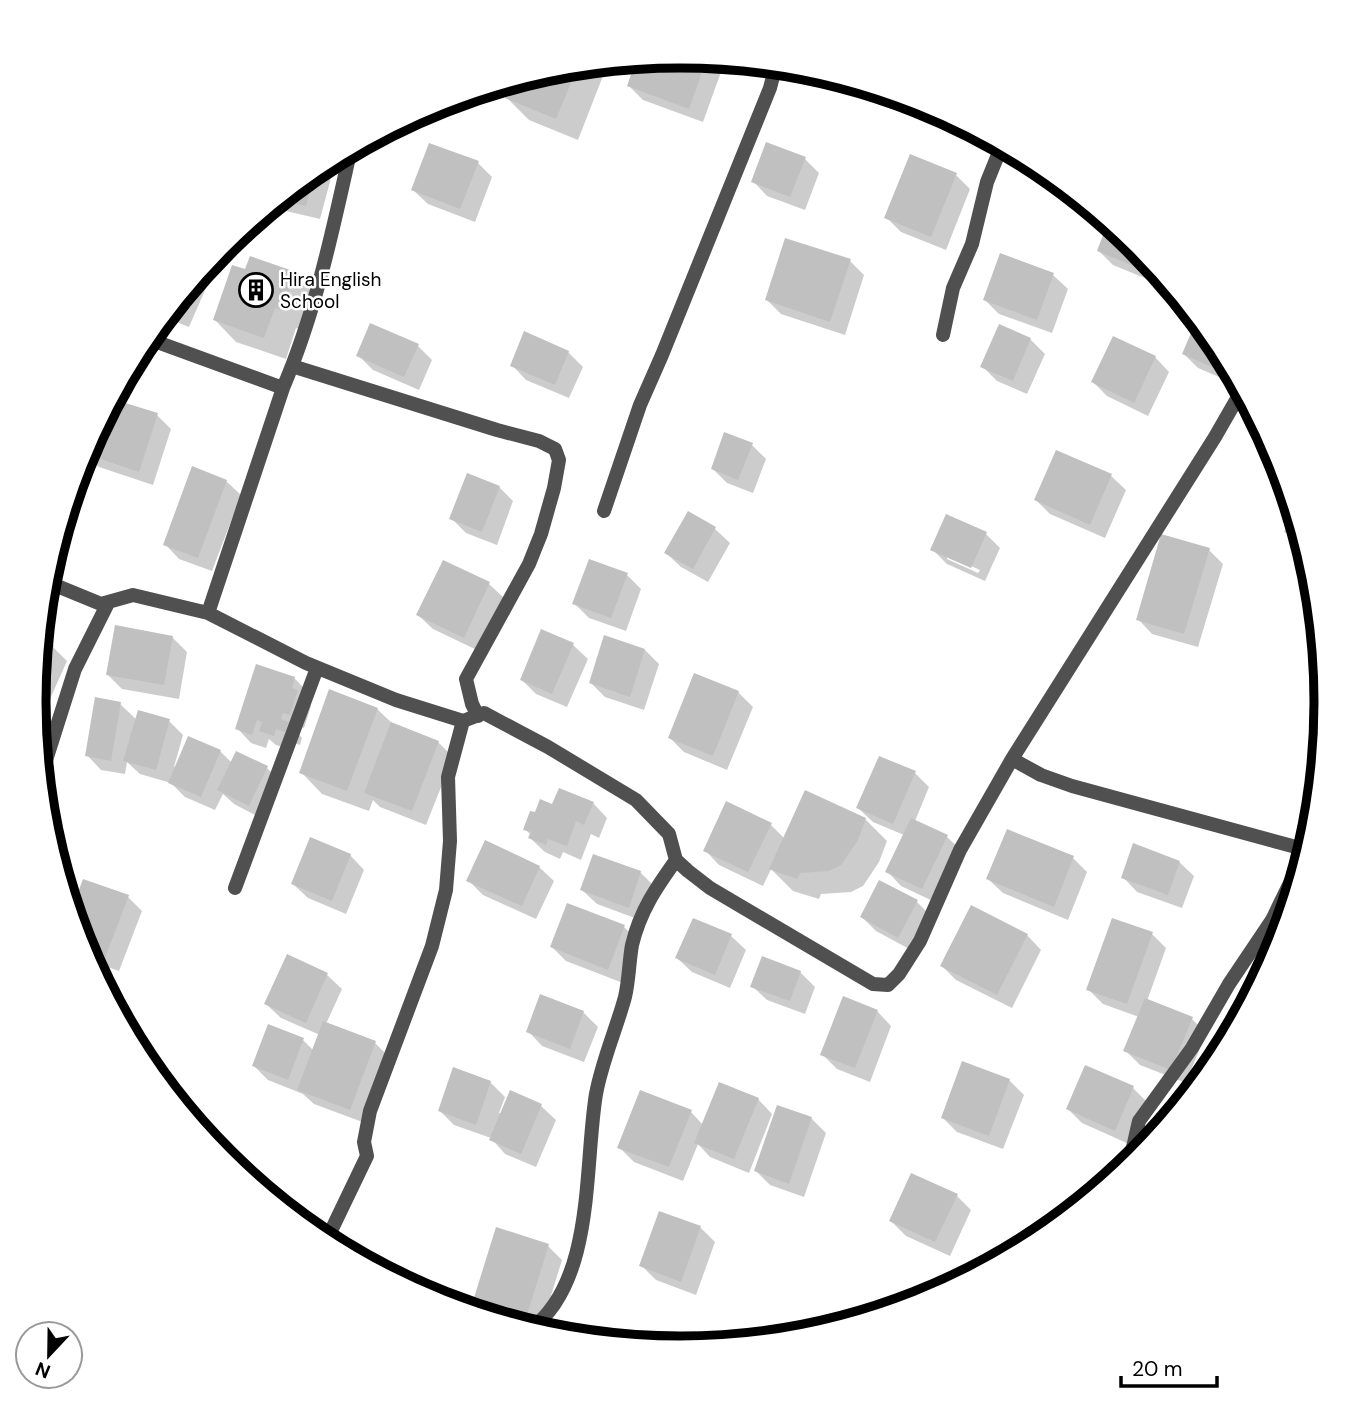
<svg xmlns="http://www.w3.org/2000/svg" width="1359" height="1404" viewBox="0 0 1359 1404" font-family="'DM Sans',sans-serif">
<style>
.shadow{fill:#0003;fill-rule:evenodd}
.building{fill:#c0c0c0}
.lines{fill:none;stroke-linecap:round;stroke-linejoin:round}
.street{stroke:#505050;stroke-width:14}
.labels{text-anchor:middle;stroke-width:5;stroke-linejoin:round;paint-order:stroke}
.poi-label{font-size:19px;fill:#000;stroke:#fff;text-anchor:start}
.rim{fill:none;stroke:#000;stroke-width:9}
</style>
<rect width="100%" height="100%" fill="#fff"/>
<path class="shadow" d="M680 56 725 61 703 122 643 100 629 86 638 60Z
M608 63 578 140 529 120 507 98 514 80 554 68Z
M503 84 499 93 486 88Z
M331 159 335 163 320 219 269 207 321 164Z
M805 159 819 173 805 210 767 196 753 181Z
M478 163 492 177 475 222 428 204 413 190Z
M1039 165 1073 193 1051 184 1037 169Z
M956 175 970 189 946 250 901 232 886 217Z
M1110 223 1137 245 1161 274 1157 283 1113 265 1099 251Z
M1001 255 1053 275 1068 289 1052 333 999 314 985 300Z
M850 261 864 275 845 335 781 314 767 300Z
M200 272 209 281 189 327 164 317Z
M246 272 295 273 317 295 304 331 296 328 286 359 236 342 215 320Z
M1198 320 1217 343 1240 386 1198 368 1184 354Z
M1030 339 1045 354 1027 394 997 381 983 367Z
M418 346 432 360 419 390 373 370 358 355Z
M568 352 583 367 569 398 526 380 512 365Z
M1155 357 1169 372 1148 416 1107 396 1093 382Z
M157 415 171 429 153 485 99 467 85 453Z
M752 445 766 459 753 493 727 483 713 469Z
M1057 452 1111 476 1126 490 1105 538 1050 514 1036 500Z
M226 481 241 495 212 571 179 559 165 544Z
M499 487 513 501 497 545 466 533 452 519Z
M1294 512 1306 552 1286 532Z
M689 514 715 529 730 543 708 582 681 567 666 553Z
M986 534 1000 548 985 581 947 564 932 549ZM947 555 980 570 978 573 947 559Z
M1209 550 1223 564 1198 647 1152 634 1138 619Z
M443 562 489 584 504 598 479 651 433 629 418 615Z
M627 575 641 589 626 631 589 618 574 603Z
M542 631 573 645 588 659 567 707 536 694 522 680Z
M172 637 187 652 179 699 122 689 108 675Z
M39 641 53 647 67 661 50 699 34 692Z
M645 650 659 664 644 710 605 697 591 683Z
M294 678 309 693 306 701 311 706 304 728 298 726 296 731 302 738 300 745 291 742 288 749 276 745 269 739 266 748 251 743 237 728Z
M738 692 753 707 727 770 684 752 670 738Z
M120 704 137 720 169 721 183 735 174 767 220 751 232 763 267 768 281 782 263 819 234 804 223 794 215 810 185 797 171 783 140 774 127 762 125 774 101 770 87 755Z
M377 709 394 725 438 742 453 757 426 825 380 807 373 800 369 811 322 794 301 772Z
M915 773 929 787 915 821 947 837 962 851 937 903 901 886 887 871 904 835 873 822 858 808Z
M593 803 607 818 599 838 591 834 581 860 563 852 560 859 545 852 530 838 531 835 525 829 536 815 553 806Z
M865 819 887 841 879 862 863 886 851 892 821 894 819 899 793 891 771 869 763 886 719 865 705 850 771 825 785 839Z
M350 855 364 870 346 914 308 898 293 884Z
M1073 858 1087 872 1068 920 1003 893 988 879Z
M1179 862 1194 876 1182 908 1137 892 1123 877Z
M539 867 554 881 536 919 483 895 468 880Z
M640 872 655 887 643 921 597 904 582 890Z
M84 881 128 897 142 911 119 971 88 960 82 949 72 914Z
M917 902 931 916 913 951 876 931 862 917Z
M624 927 638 941 623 983 566 961 552 947Z
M1152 934 1166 948 1147 1001 1192 1019 1206 1033 1186 1083 1140 1065 1125 1050 1139 1017 1103 1004 1088 989Z
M1027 935 1041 950 1012 1008 956 980 942 966Z
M731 936 746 950 730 988 692 972 677 958Z
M288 956 327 975 342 989 326 1024 375 1043 389 1057 365 1123 314 1104 303 1094 268 1080 254 1066 303 1040 314 1051 320 1035 281 1018 266 1004Z
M800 972 815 987 805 1014 767 1000 752 986Z
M877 1011 891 1026 870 1082 837 1069 822 1054Z
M583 1012 598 1027 584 1062 542 1046 528 1031Z
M1009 1080 1024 1095 1003 1149 957 1132 943 1118Z
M490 1082 505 1097 499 1113 502 1114 511 1093 541 1106 556 1120 536 1167 505 1154 491 1138 454 1125 440 1111Z
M1133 1088 1147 1102 1129 1144 1082 1123 1068 1109Z
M758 1099 772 1114 749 1173 710 1157 698 1144 683 1181 634 1162 619 1147 691 1112 703 1125Z
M778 1107 812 1119 826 1133 804 1197 770 1185 756 1171Z
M957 1196 971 1210 950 1256 906 1236 891 1221Z
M660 1213 701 1228 715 1242 696 1295 656 1280 641 1265Z
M548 1246 562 1260 540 1331 489 1315 475 1300Z"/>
<path class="building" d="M680 56 707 58 689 109 627 86 636 60Z
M578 66 556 119 505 98 512 81 554 68Z
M766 142 806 157 790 197 751 182Z
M429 143 479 161 460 209 411 190Z
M910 154 957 173 931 237 884 218Z
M1037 164 1053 177V178L1035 170Z
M316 169 306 206 278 199 295 185Z
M1108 222 1137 245 1147 258 1143 270 1097 251Z
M785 238 851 259 830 322 765 300Z
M1000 253 1054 273 1037 320 983 300Z
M250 256 296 272 282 310 275 308 264 338 213 320 232 265 245 269Z
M182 295 174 314 168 311Z
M1197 319 1217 343 1235 377 1182 354Z
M370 323 419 344 404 377 356 356Z
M999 324 1031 338 1013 381 980 367Z
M524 331 569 351 555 385 510 366Z
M1113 336 1156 356 1134 403 1091 382Z
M112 399 158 413 139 472 83 453Z
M724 432 753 443 738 480 711 469Z
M1056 450 1112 474 1090 525 1034 500Z
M192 466 227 480 198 558 163 545Z
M467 473 500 486 482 532 449 519Z
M1293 510 1302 540 1284 532Z
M688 511 716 527 693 569 664 553Z
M946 514 987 532 971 568 930 550Z
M1161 534 1210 548 1184 634 1136 620Z
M589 559 628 573 611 618 572 604Z
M443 560 490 582 464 638 416 615Z
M115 625 173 636 164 685 106 675Z
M541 629 574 643 552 694 520 680Z
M604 635 645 649 630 697 589 683Z
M39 639 54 645 35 687Z
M256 664 295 677 292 688 298 690 290 715 283 713 281 719 289 722 285 732 276 729 274 736 259 731 262 722 257 720 252 735 235 729Z
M694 673 739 691 713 756 668 738Z
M329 689 378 708 347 791 299 773Z
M95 697 121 702 111 761 85 756Z
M138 710 170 719 156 770 123 761Z
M391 722 439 741 412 811 364 793Z
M188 736 221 750 201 797 168 783Z
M236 751 268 766 249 806 217 790Z
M879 756 916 771 893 824 856 808Z
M559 788 594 802 584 825 576 821 567 846 548 839 546 845 528 838 531 832 523 830 530 811 535 812 540 799 552 804Z
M805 790 866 818 858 840 841 865 829 871 800 873 797 879 769 869Z
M726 801 772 823 748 872 703 851Z
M911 818 948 835 922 889 885 872Z
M1007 829 1074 856 1054 907 986 879Z
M310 837 351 854 332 901 291 884Z
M485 840 540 866 522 906 466 881Z
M1133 843 1180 861 1168 895 1121 878Z
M593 854 641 871 629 908 580 890Z
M83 879 129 895 105 958 83 950 71 911Z
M879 880 918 900 898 938 860 917Z
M567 903 625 925 608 970 550 947Z
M971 905 1028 934 997 995 940 966Z
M693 918 732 934 715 975 675 958Z
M1112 918 1153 932 1127 1004 1086 990Z
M287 954 328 973 306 1023 264 1004Z
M762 956 801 971 790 1001 750 987Z
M540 994 584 1011 570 1049 526 1032Z
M843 996 878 1010 855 1068 820 1055Z
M1145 998 1193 1017 1171 1070 1123 1051Z
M323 1021 376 1041 350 1110 297 1090Z
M268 1024 304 1038 288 1080 252 1066Z
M962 1061 1010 1079 989 1136 941 1118Z
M1085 1065 1134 1086 1115 1131 1066 1109Z
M453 1067 491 1081 476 1125 438 1111Z
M719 1082 759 1098 734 1159 694 1143Z
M510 1090 542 1104 521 1154 489 1140Z
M640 1090 692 1110 669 1167 617 1148Z
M777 1105 812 1117 789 1184 754 1171Z
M911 1173 958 1194 935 1242 889 1221Z
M659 1211 701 1226 681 1282 639 1266Z
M496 1227 549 1244 526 1318 473 1301Z"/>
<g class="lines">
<path class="street" d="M943 335 953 288 972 244 987 182 1002 145
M146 338 283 388
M292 366 497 430 539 441 555 449 559 460 554 488 541 534 529 564 466 679 472 704 478 716
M604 511 640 405 662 355 770 88 776 65
M45 581 101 604 133 595 208 613 306 663 396 700 463 721 484 713 548 747 636 800 669 834 676 860 688 871 710 888 873 984 888 985 899 974 920 941 960 850 1012 759 1215 437 1242 390
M208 613 283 388C316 311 333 229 351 148
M1012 759 1041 775 1072 786 1307 850
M41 776 75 669 108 603
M235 888 317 668
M1129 1165 1139 1121 1192 1048 1229 984 1272 920 1306 850
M349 1255 330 1233 367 1156 364 1142 370 1111 432 946 446 890 450 841 448 777 463 721
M531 1329C595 1281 584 1166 596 1094 602 1061 616 1030 625 997 629 980 629 962 632 945 640 911 656 888 676 860"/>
</g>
<defs>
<g id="building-ring" transform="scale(1.75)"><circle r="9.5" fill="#fff" stroke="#000" stroke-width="1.5"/><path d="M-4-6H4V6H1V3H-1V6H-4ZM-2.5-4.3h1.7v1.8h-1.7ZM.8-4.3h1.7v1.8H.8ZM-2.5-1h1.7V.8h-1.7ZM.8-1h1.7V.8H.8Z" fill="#000"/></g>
</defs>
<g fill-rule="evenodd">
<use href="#building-ring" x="256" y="290"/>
</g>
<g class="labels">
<g class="poi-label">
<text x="280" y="286">Hira English<tspan x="280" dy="22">School</tspan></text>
</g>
</g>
<path d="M0 0H1359V1404H0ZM46 702a634 634 0 1 1 1268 0a634 634 0 1 1-1268 0Z" fill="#fff" fill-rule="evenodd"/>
<path class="rim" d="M46 702a634 634 0 1 1 1268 0a634 634 0 1 1-1268 0Z"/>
<g transform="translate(49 1355) rotate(202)"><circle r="33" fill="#ffffff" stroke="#999999" stroke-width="2"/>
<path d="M0-5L12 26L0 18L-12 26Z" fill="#000000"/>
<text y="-10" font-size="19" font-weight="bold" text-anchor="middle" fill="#000000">N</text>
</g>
<path d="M1121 1376v10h96v-10" fill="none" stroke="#000000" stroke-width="3.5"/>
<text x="1132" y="1376" font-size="21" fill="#000000" stroke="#ffffff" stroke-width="5" paint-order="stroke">20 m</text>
</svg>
